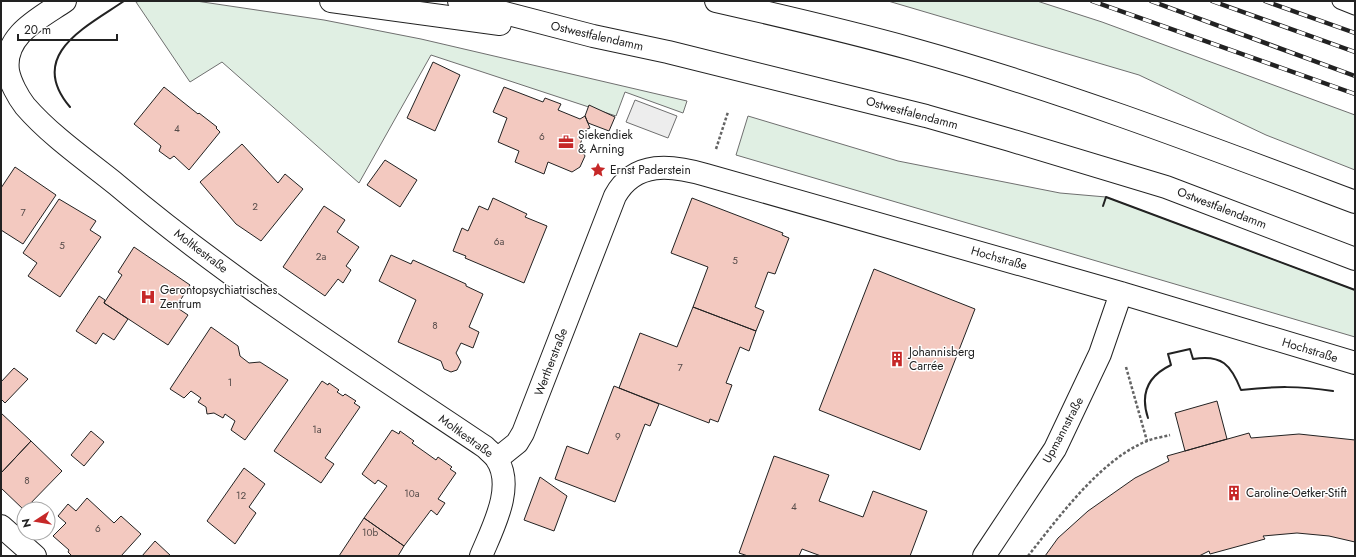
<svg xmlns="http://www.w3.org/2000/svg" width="1356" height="557" viewBox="0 0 1356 557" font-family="Jost,sans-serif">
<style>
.green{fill:#e0efe3;stroke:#6f6f6f}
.parking{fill:#ededed;stroke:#6f6f6f}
.building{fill:#f3c9c0;stroke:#222}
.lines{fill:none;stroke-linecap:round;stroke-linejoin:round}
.service-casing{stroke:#222;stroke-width:17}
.minor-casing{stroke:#222;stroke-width:24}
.trunk-casing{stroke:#222;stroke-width:24}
.path{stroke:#646464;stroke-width:2.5;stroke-dasharray:3 2;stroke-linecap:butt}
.service{stroke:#fff;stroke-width:15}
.minor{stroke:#fff;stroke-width:22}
.trunk{stroke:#fff;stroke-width:22}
.rail-casing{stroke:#222;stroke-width:4.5}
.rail{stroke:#fff;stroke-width:3;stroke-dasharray:9;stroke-linecap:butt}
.wall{stroke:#222;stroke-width:2}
.labels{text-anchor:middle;stroke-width:3;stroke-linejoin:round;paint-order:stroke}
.number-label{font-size:10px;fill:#564c4a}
.street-label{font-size:12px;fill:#222;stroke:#fff}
.poi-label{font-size:12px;fill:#222;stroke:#fff;text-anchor:start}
</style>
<rect width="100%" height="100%" fill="#fff"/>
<path class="green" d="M141 1H196L324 20 421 39 687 101 683 113 625 92 616 116 431 55 359 183 222 62 190 82 136 2Z
M888 1H1037L1102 22 1355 115V170L1266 135 1139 75Z
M748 116 898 161 1060 193 1106 197 1355 290V337L736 155Z"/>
<path class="parking" d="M635 100 677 116 668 138 626 122Z"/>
<path class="building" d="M433 62 460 75 435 131 407 118Z
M164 87 198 114 199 113 217 127 216 128 220 132 189 170 174 156 170 159 159 151 161 146 134 124Z
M504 87 543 102 545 98 561 104 558 110 580 119 585 116 590 128 585 130 580 145 584 147 582 150 585 156 580 167 572 172 548 162 544 174 515 162 519 151 498 142 507 118 493 112Z
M589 105 615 117 609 131 588 123 585 116Z
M242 144 278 183 285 174 303 189 261 241 236 224 200 182Z
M385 160 417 180 400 207 367 185Z
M15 167 56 195 23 244 1 230V188Z
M493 198 527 214 525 217 547 226 524 283 465 258 466 256 453 251 462 228 468 231 479 206 488 210Z
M692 198 783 233 782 235 789 238 775 274 768 272 755 307 764 311 756 331 693 307 708 267 671 253Z
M59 199 96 221 90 230 101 237 60 297 28 276 37 263 23 253Z
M324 206 345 220 337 232 359 247 346 266 351 270 343 283 338 279 325 296 283 267Z
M134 247 190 285 176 307 188 315 168 345 104 303 122 275 118 272Z
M391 255 411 264 413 260 466 284V286L483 294 469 327 479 332 473 348 461 343 456 353 461 362 457 370 451 372 444 369 441 361 398 342 416 300 379 281Z
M874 269 975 309 920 450 819 410Z
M99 296 105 300 104 303 128 319 114 340 103 333 96 344 76 331Z
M693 307 756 331 749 351 740 347 726 383 732 385 718 422 710 419 709 423 619 388 640 333 677 347Z
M211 327 238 346 240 356 249 363 260 362 288 380 245 440 231 430 235 421 225 414 223 418 214 413 207 414 206 407 198 402 201 398 191 391 184 398 170 389Z
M14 368 28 379 5 403 1 399V382Z
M322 381 328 385 329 383 339 390 337 392 343 396 345 394 356 401 354 403 360 407 325 458 334 464 321 483 274 451Z
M614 386 659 404 650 426 645 424 615 502 555 479 567 446 588 454Z
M1217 401 1227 439 1185 451 1175 413Z
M1 413 31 441 1 473Z
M392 430 399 434 400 431 414 441 412 443 436 460 438 457 452 467 450 469 456 473 438 499 445 503 437 515 431 510 404 546 364 518 387 486 378 480 375 484 362 474Z
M91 431 104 442 84 466 71 455Z
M1249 433 1251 438 1299 434 1355 440V542L1329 536 1297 533 1263 536 1265 539 1210 554 1209 551 1199 556H1045L1058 538 1088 511 1135 478 1169 461 1167 456Z
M31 441 62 471 24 510 1 488V473Z
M774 456 829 475 819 501 863 517 873 491 927 511 910 556H821L802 549 799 556H748L739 553Z
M244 468 265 484 249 507 256 513 235 544 207 521Z
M540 477 567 496 554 531 524 520Z
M87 498 114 523 121 516 141 534 121 556H72L68 552 69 550 53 536 66 523 58 516 68 504 76 511Z
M364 518 404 546 398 556H339Z
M155 541 171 556H142Z"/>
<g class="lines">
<g class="service-casing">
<path id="service" d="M1340 1 1355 7"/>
</g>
<g class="minor-casing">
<path id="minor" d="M65 1C40 18 3 35 8 71 10 82 18 97 25 106 51 136 86 160 117 185 232 282 360 363 485 447 489 451 493 454 496 458 516 486 492 529 481 556
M497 459 517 443 523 433 615 196C635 160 672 165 706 175L1121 293 1355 363
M1 526 35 556
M984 556 1055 449 1100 354 1121 293"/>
</g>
<g class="trunk-casing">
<path id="trunk" d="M331 1 500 24
M459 1 593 36 668 52 926 116 1010 140 1166 187 1355 259
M716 1C782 16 847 31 912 49 1063 91 1209 147 1355 202"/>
</g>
<path class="path" d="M716 149 728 112
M1126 367 1147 441
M1028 556C1059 517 1100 460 1147 441 1154 438 1163 437 1170 435"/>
<use href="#service" class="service"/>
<use href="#minor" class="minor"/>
<use href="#trunk" class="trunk"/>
<g class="rail-casing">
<path id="rail" d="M1092 1 1355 94
M1151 1 1355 76
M1212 1 1355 52
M1265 1 1355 33"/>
</g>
<use href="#rail" class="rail"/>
<path class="wall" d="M135 1H141
M70 107C26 55 86 27 124 1
M1103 206 1106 197 1355 290
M1148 418C1140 394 1148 376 1171 365L1168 354 1190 349 1193 359C1222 354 1231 365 1241 390 1275 386 1299 386 1333 391"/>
</g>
<defs>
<g id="office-bare" transform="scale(1.2)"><path d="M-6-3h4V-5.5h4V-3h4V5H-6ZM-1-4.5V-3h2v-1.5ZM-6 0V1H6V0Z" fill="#c62828" stroke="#fff" stroke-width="2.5" paint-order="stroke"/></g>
<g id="sight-bare" transform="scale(1.2)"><path d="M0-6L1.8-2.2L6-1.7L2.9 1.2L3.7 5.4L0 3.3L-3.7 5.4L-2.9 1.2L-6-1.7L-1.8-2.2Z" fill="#c62828" stroke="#fff" stroke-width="2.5" paint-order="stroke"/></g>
<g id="hospital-bare" transform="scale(1.2)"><path d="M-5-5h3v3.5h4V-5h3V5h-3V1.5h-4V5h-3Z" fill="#c62828" stroke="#fff" stroke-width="2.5" paint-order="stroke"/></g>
<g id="building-bare" transform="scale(1.2)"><path d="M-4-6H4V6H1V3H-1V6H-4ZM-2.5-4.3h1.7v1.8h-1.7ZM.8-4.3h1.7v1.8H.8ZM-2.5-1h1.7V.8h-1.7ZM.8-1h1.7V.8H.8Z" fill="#c62828" stroke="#fff" stroke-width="2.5" paint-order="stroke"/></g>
</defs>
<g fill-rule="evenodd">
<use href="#office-bare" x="566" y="142"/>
<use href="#sight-bare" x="598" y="170"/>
<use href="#hospital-bare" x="148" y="297"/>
<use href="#building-bare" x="897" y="359"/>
<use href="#building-bare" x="1234" y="493"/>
</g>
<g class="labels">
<g class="number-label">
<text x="177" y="132">4</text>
<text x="542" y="140">6</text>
<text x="255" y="210">2</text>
<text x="23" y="216">7</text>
<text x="499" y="245">6a</text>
<text x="62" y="249">5</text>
<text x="321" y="260">2a</text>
<text x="735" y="264">5</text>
<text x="435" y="329">8</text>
<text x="680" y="371">7</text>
<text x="230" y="386">1</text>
<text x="317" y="433">1a</text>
<text x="618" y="440">9</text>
<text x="27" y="484">8</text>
<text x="412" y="497">10a</text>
<text x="241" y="499">12</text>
<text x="794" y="510">4</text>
<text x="98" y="532">6</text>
<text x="370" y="536">10b</text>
</g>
<g class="street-label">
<text transform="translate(597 36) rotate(13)" y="4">Ostwestfalendamm</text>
<text transform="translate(912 113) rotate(15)" y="4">Ostwestfalendamm</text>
<text transform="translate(1222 208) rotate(21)" y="4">Ostwestfalendamm</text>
<text transform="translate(201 251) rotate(37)" y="4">Moltkestraße</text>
<text transform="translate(999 258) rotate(16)" y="4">Hochstraße</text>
<text transform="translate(1310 350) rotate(17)" y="4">Hochstraße</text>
<text transform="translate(551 362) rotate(-69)" y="4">Wertherstraße</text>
<text transform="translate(1063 430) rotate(-62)" y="4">Upmannstraße</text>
<text transform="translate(466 436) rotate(36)" y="4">Moltkestraße</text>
</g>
<g class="poi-label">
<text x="578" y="139">Siekendiek<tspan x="578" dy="14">&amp; Arning</tspan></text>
<text x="610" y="174">Ernst Paderstein</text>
<text x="160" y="294">Gerontopsychiatrisches<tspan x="160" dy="14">Zentrum</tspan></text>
<text x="909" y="356">Johannisberg<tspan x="909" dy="14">Carrée</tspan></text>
<text x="1246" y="497">Caroline-Oetker-Stift</text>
</g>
</g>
<rect width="1356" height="557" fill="none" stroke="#222222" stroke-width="4"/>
<g transform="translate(36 521) rotate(258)"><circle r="19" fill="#ffffff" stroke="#a7a7a7"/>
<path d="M0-3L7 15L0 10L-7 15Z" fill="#c62828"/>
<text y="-6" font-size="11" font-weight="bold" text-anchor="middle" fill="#222222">N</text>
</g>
<path d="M18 34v6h99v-6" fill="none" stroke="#222222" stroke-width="2"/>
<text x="24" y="34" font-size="12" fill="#222222" stroke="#ffffff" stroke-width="3" paint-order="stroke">20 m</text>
</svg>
